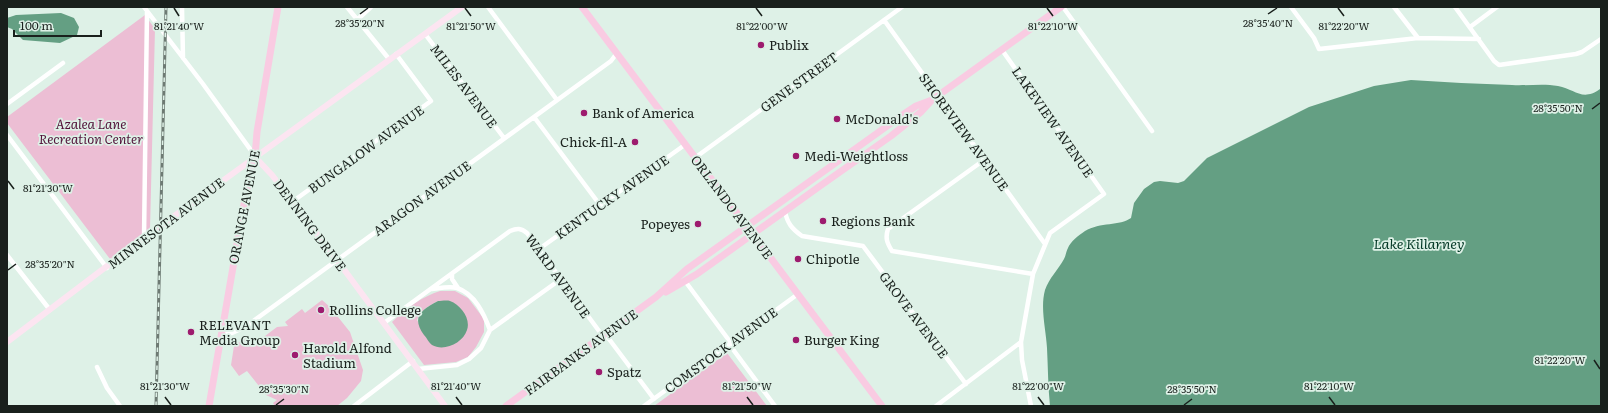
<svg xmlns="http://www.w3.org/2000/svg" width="1608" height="413" viewBox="0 0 1608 413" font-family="Literata,serif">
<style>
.green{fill:#ecbed4;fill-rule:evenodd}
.water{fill:#649f83}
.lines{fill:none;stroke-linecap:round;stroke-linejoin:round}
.street{stroke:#fff;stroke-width:4.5}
.secondary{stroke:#fce5f1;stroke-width:6}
.primary{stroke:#f9cbe2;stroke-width:7}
.rail-casing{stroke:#6d7a73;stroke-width:3}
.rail{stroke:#def1e7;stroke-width:1.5;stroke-dasharray:4.5;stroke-linecap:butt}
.ticks{fill:none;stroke:#19201c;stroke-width:1.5}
.poi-dot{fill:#9d1b6e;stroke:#def1e7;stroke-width:1.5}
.labels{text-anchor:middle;stroke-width:3.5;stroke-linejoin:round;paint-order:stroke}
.poi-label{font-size:13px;fill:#19201c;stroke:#def1e7;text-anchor:start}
.street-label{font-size:13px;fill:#19201c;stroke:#def1e7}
.park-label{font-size:13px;font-style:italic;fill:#53133a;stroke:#def1e7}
.water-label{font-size:14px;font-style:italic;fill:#023724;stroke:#def1e7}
.ticks-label{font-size:10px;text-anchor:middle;fill:#19201c;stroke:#def1e7;stroke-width:3.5;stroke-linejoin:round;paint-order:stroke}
</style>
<rect width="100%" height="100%" fill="#def1e7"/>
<path class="green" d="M145 15 155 29 150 229 110 259 7 123V117Z
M440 291H455L468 298 484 319V332L476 347 468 357 456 362 424 365 392 322C405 309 423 296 440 291ZM438 301C453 300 462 306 467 321L431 344 417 320C420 310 429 306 438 301Z
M322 300 330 307 350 332 363 370 361 381 347 398 337 406H275L273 403 277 400 266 395 247 371 239 376 231 365 234 346 246 337 253 345 277 327 288 326 285 322 302 309 305 313Z
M727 353 767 406H654Z"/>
<path class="water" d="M61 13 74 18 79 27 77 35 60 43 23 40 12 29 7 27V18L16 15Z
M1411 80C1444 82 1478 84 1512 85 1527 86 1543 83 1558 86 1575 89 1582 102 1600 89L1601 86V406H1050C1048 387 1048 368 1047 348 1046 330 1040 308 1045 290 1049 278 1058 270 1064 259 1066 255 1066 252 1068 248 1070 242 1079 235 1085 231 1100 222 1120 226 1131 218L1134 203 1144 189 1154 182 1160 181 1178 183 1184 181 1207 158 1309 107 1374 86Z
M438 301C441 301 447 300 450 301 461 305 471 319 467 330 463 343 444 352 432 345 429 343 427 338 424 335 411 317 421 310 438 301Z"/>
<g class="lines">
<path class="street" d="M144 7 203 84 255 156
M182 7 183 58
M347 7 389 59
M488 7 557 100
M1063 7 1152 131
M1291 7 1314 38 1319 49 1418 38 1479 39
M1394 7 1418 38
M1455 7 1494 61 1499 65 1576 54 1582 52 1601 39
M358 19 371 7
M884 20 1045 244
M1470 27 1497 7
M425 34 504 138
M1002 50 1104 194 1050 233 1033 274 1021 342 1022 360 1031 406
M7 104 63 63
M534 117 600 205
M7 135 107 268
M696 157 902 7
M984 160 888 229C885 238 887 243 892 251L1033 274
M292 202 431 101 396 54
M785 211C787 223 792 229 802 236L863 246 966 384
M144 238 147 11
M539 249 686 144
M7 255 50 310
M452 274V279L458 288
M685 281 728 339 732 348 775 406
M432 289C440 288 450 286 457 288 475 294 484 314 490 330
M384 323 510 231C517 228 521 228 527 233L599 331 609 339 654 399
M222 332 232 333 245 327 611 61 617 53
M97 367 107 388 120 406
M418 369 457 365 469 359 481 348 490 330 561 279
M354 406 413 361
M644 406 798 294
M936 406 1021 342"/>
<path class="secondary" d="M255 157 272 175 337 260 445 406
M7 342 144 238 462 7"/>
<path class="primary" d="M582 7 882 406
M666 292 697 274 820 186 891 136 921 112 932 100 1061 7
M209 406 241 221 249 178 255 157 257 132 278 7
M506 406 656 297 687 269 904 114 916 106 932 100"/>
<g class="rail-casing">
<path id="rail" d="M156 406 166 7"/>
</g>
<use href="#rail" class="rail"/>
</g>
<path class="ticks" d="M174 8 179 16M465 8 471 16M756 8 762 16M1047 8 1053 16M1338 8 1344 16M360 14 368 8M1268 14 1277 8M1592 109 1600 103M8 181 14 189M8 270 16 264M1594 360 1600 369M165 397 171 405M456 397 462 405M747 397 753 405M1038 397 1044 405M1329 397 1335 405M276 405 284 399M1184 405 1192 399"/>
<g class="poi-dot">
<circle cx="761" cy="45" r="4"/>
<circle cx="584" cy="113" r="4"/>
<circle cx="837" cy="119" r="4"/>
<circle cx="635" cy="142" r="4"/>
<circle cx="796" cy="156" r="4"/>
<circle cx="823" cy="221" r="4"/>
<circle cx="698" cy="224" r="4"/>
<circle cx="798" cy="259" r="4"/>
<circle cx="321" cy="310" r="4"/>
<circle cx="191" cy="332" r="4"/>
<circle cx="796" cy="340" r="4"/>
<circle cx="295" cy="355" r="4"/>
<circle cx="599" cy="372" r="4"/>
</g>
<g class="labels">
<g class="poi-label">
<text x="769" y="50">Publix</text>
<text x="592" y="118">Bank of America</text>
<text x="845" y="124">McDonald's</text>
<text x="627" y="147" text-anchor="end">Chick-fil-A</text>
<text x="804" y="161">Medi-Weightloss</text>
<text x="831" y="226">Regions Bank</text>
<text x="690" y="229" text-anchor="end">Popeyes</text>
<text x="806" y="264">Chipotle</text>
<text x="329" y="315">Rollins College</text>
<text x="199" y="330">RELEVANT<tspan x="199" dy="15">Media Group</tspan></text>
<text x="804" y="345">Burger King</text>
<text x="303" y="353">Harold Alfond<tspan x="303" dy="15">Stadium</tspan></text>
<text x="607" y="377">Spatz</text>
</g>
<g class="street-label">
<text transform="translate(799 82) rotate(-36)" y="5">GENE STREET</text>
<text transform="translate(464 86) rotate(53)" y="5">MILES AVENUE</text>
<text transform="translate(1053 122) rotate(55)" y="5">LAKEVIEW AVENUE</text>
<text transform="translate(964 132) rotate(54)" y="5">SHOREVIEW AVENUE</text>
<text transform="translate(366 149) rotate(-36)" y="5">BUNGALOW AVENUE</text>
<text transform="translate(612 197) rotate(-35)" y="5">KENTUCKY AVENUE</text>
<text transform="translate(422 198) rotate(-36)" y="5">ARAGON AVENUE</text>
<text transform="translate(244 207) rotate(-79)" y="5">ORANGE AVENUE</text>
<text transform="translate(732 207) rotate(53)" y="5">ORLANDO AVENUE</text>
<text transform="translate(166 223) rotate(-37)" y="5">MINNESOTA AVENUE</text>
<text transform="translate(310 225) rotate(53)" y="5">DENNING DRIVE</text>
<text transform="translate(558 276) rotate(54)" y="5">WARD AVENUE</text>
<text transform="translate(914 315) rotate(53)" y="5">GROVE AVENUE</text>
<text transform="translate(721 350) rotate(-36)" y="5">COMSTOCK AVENUE</text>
<text transform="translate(581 352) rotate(-36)" y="5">FAIRBANKS AVENUE</text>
</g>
<g class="park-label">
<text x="91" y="129">Azalea Lane<tspan x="91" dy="15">Recreation Center</tspan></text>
</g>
<g class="water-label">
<text x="1419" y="249">Lake Killarney</text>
</g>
</g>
<g class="ticks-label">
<text x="360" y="27">28°35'20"N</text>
<text x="1268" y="27">28°35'40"N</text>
<text x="179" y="30">81°21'40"W</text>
<text x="471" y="30">81°21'50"W</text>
<text x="762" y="30">81°22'00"W</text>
<text x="1053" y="30">81°22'10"W</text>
<text x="1344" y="30">81°22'20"W</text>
<text x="1558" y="112">28°35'50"N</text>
<text x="48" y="192">81°21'30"W</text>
<text x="50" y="268">28°35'20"N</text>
<text x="1560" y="364">81°22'20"W</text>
<text x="165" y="390">81°21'30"W</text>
<text x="456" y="390">81°21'40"W</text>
<text x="747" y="390">81°21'50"W</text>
<text x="1038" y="390">81°22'00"W</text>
<text x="1329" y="390">81°22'10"W</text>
<text x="284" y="393">28°35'30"N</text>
<text x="1192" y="393">28°35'50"N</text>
</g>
<rect width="1608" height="413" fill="none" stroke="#19201c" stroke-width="16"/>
<path d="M14 30v6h87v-6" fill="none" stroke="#19201c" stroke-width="2"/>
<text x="20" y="30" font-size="12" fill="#19201c" stroke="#def1e7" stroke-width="3" paint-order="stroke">100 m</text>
</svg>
